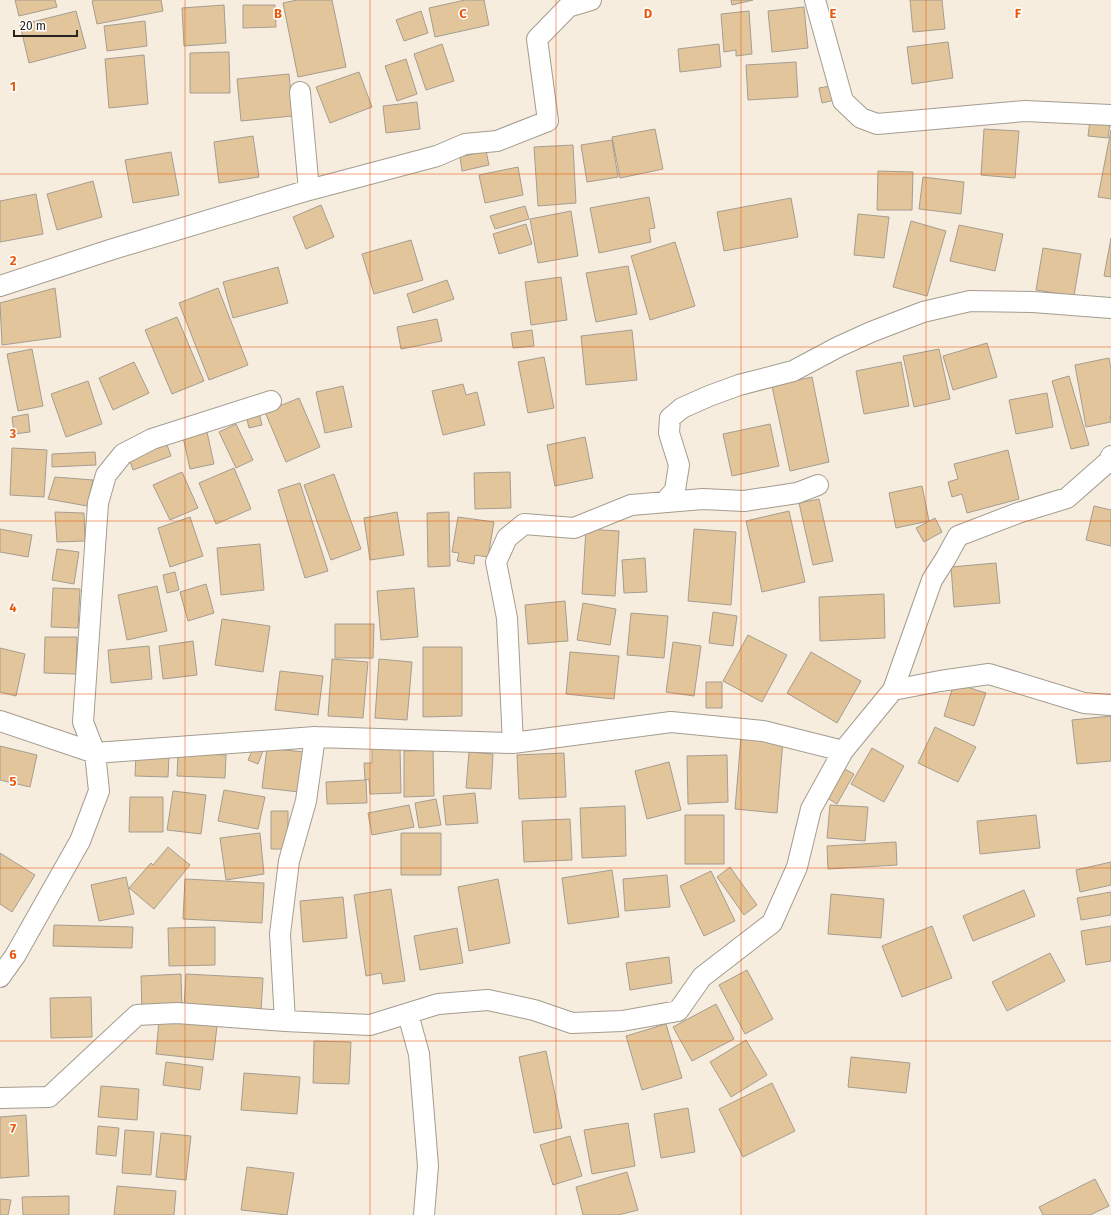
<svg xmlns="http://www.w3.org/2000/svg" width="1111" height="1215" viewBox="0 0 1111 1215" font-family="'Fira Sans',sans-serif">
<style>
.building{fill:#e2c59a;stroke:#a69d90}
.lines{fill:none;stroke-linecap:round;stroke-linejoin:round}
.street-casing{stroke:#a49c8f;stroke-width:22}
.street{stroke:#fff;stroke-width:20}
.grid{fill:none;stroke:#e8590c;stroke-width:1;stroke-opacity:0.55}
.grid-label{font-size:13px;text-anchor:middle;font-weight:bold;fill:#e8590c;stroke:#fff;stroke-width:3;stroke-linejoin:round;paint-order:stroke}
</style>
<rect width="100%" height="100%" fill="#f7eddf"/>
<path class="building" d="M15 0H55L57 7 19 16Z
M95 0H161L163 11 97 24 92 1Z
M297 0H332L346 67 298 77 283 3Z
M465 0H484L489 25 435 37 429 8Z
M731 0H753L732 5Z
M910 0H942L945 29 913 32Z
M224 5 226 43 184 46 182 8Z
M243 5H275L276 27 243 28Z
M804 7 808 48 772 52 768 11Z
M76 11 86 48 29 63 20 25Z
M421 11 428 33 404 41 396 20Z
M749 11 752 54 736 56V50L724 52 721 14Z
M145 21 147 46 107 51 104 26Z
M948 42 953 78 912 84 907 47Z
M442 44 454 81 426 90 414 54Z
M719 44 721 67 680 72 678 49Z
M229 52 230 93H190V53Z
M144 55 148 104 109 108 105 59Z
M406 59 417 94 397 101 385 66Z
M796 62 798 97 748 100 746 65Z
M359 72 372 107 330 123 316 87Z
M289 74 293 116 241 121 237 79Z
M836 85 839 99 822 103 819 88Z
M417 102 420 129 386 133 383 106Z
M1090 120 1110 123 1108 138 1088 136Z
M655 129 663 169 620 178 612 137Z
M984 129 1019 131 1015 178 981 175Z
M1111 130V199L1098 197Z
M253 136 259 177 219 183 214 142Z
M612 140 618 177 587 182 581 145Z
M573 145 576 203 538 206 534 147Z
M486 151 489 165 462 171 460 157Z
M171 152 179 195 133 203 125 160Z
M518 167 523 195 485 203 479 175Z
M878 171 913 172 912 210H877Z
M923 177 964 182 961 214 919 209Z
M93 181 102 217 57 230 47 194Z
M36 194 43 234 0 242V201Z
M649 197 655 228 649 229 651 242 599 253 590 208Z
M791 198 798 237 724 251 717 212Z
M321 205 334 237 306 249 293 217Z
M525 206 529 219 495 229 490 216Z
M571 211 578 256 538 263 530 219Z
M858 214 889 217 884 258 854 255Z
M911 221 946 231 927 296 893 287Z
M526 224 532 244 499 254 493 234Z
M959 225 1003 234 995 271 950 261Z
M1111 238V277L1104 276Z
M411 240 423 280 374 294 362 254Z
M675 242 695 306 650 320 631 256Z
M1043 248 1081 254 1074 296 1036 290Z
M628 266 637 314 596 322 586 273Z
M278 267 288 303 233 318 223 282Z
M561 277 567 320 531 325 525 282Z
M447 280 454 299 413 313 407 294Z
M55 288 61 337 2 345 0 303Z
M218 288 248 365 209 380 179 303Z
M177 317 204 381 172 394 145 330Z
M437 319 442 341 401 349 397 327Z
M532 330 534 346 513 348 511 333Z
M632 330 637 380 586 385 581 336Z
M987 343 997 377 953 390 943 356Z
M32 349 43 406 18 411 7 354Z
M939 349 950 399 914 407 903 356Z
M544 357 554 408 528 413 518 362Z
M1109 358 1111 369V416H1110L1111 422 1086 427 1075 365Z
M134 362 149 393 113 410 99 378Z
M901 362 909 406 864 414 856 371Z
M1069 376 1089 445 1071 449 1052 381Z
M812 377 829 462 790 471 772 386Z
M88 381 102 424 66 437 51 394Z
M463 384 466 395 477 392 485 425 443 435 432 391Z
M343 386 352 427 325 433 316 392Z
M1047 393 1053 427 1016 434 1009 400Z
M299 398 320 447 286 462 265 412Z
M258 408 262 425 249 428 245 411Z
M28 414 30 432 14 434 12 417Z
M236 424 253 460 236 468 219 432Z
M770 424 779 466 732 476 723 434Z
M207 432 214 464 190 469 183 437Z
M585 437 593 478 555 486 547 445Z
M166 442 171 456 133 470 128 456Z
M12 448 47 450 44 497 10 495Z
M1008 450 1019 499 967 513 962 494 952 497 948 482 958 479 954 464Z
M95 452 96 465 52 467V454Z
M234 468 251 509 216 524 199 483Z
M182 472 198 508 170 520 153 485Z
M510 472 511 508 475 509 474 473Z
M334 474 361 549 331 560 304 485Z
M55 477 93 480 87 506 48 499Z
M300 483 328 571 305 578 278 490Z
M922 486 929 521 896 528 889 493Z
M819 499 833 561 813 565 799 503Z
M1094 506 1111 510V546L1086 540Z
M789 511 805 582 762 592 746 521Z
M55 512 84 513 85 541 57 542Z
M397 512 404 555 370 560 364 518Z
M449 512 450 566 428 567 427 513Z
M190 517 203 556 170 567 158 528Z
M458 517 494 522 488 557 475 555 474 564 457 561 459 553 452 552Z
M935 518 942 532 924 542 916 528Z
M0 529 32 535 28 557 0 552Z
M586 529 619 531 615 596 582 594Z
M694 529 736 532 731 605 688 601Z
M260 544 264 590 221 595 217 548Z
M57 549 79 552 74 584 52 580Z
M645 558 647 592 624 593 622 560Z
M996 563 1000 603 954 607 951 567Z
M175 572 179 590 167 593 163 575Z
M206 584 214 613 188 621 180 592Z
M157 586 167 631 127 640 118 595Z
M53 588 80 589 78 628 51 627Z
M414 588 418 637 381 640 377 591Z
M884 594 885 638 820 641 819 597Z
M565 601 568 641 528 644 525 605Z
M583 603 616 609 610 645 577 640Z
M713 612 737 616 733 646 709 643Z
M631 613 668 616 664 658 627 655Z
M222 619 270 626 263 672 215 665Z
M335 624H374L373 658H335Z
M748 635 787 655 762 702 723 681Z
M45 637H77L76 674 44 673Z
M193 641 197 675 163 679 159 646Z
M673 642 701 646 694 696 666 692Z
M149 646 152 679 111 683 108 650Z
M423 647H462V716L423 717Z
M0 648 25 654 16 696 0 692Z
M570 652 619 656 614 699 566 694Z
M811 652 861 681 837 723 787 693Z
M332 659 368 662 363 718 328 716Z
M379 659 412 662 407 720 375 718Z
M280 671 323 676 318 715 275 710Z
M706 682H722V708H706Z
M954 683 986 693 974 726 944 716Z
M1111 716V761L1077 764 1072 720Z
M935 727 976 747 958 782 918 763Z
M741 737 783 740 777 813 735 809Z
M255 744 264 748 258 764 248 760Z
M0 746 37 755 30 787 0 780Z
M400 747 401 793 370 794 369 779 365 780 364 763H372V748Z
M267 748 304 752 300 792 262 788Z
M872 748 904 766 884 802 851 784Z
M433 750 434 796 404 797V751Z
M469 752 493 754 491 789 466 788Z
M178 753 226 755 225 778 177 776Z
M564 753 566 797 519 799 517 755Z
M136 755 169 756 168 777 135 776Z
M727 755 728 802 688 804 687 756Z
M669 762 681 810 647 819 635 771Z
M841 767 854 774 837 804 824 796Z
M366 780 367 803 327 804 326 782Z
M224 790 265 797 258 829 218 821Z
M173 791 206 795 201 834 167 830Z
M475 793 478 823 446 825 443 796Z
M130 797H163V832H129Z
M436 799 441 825 419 828 415 803Z
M409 805 414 827 372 835 368 813Z
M830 805 868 807 865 841 827 838Z
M625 806 626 856 582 858 580 808Z
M271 811H288V849H271Z
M685 815H724V864H685Z
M1036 815 1040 848 980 854 977 821Z
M570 819 572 860 524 862 522 821Z
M260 833 264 874 226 880 220 838Z
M401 833H441V875H401Z
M896 842 897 865 828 869 827 846Z
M168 847 190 865 154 909 129 888 151 863 153 865Z
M0 853 35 875 12 912 0 904Z
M1111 862V885L1080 892 1076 870Z
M730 867 757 905 744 915 717 877Z
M612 870 619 917 568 924 562 878Z
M711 871 735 921 704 936 680 886Z
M667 875 670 907 625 911 623 879Z
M126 877 134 914 99 921 91 885Z
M185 879 264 883 262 923 183 919Z
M498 879 510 943 469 951 458 887Z
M391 889 405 981 383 984 381 973 366 976 354 895Z
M1024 890 1035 916 973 941 963 916Z
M1111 892V915L1081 920 1077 898Z
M831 894 884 899 881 938 828 934Z
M343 897 347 938 303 942 300 901Z
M54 925 133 927 132 948 53 946Z
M932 926 952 978 902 997 882 946Z
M1111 926V961L1086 965 1081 931Z
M215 927V965L169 966 168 928Z
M457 928 463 963 420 970 414 936Z
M1050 953 1065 981 1007 1011 992 982Z
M669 957 672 983 630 990 626 963Z
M747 970 773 1019 745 1034 719 985Z
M181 974 182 1009 142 1011 141 976Z
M186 974 263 978 261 1011 184 1007Z
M91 997 92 1037 51 1038 50 998Z
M716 1004 734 1039 692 1061 673 1027Z
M159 1020 217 1026 213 1060 156 1054Z
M666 1024 682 1078 642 1090 626 1036Z
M746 1040 767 1075 731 1097 710 1062Z
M314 1041 351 1042 349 1084 313 1083Z
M546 1051 562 1128 534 1133 519 1057Z
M851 1057 910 1063 906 1093 848 1087Z
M166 1062 203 1067 200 1090 163 1085Z
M244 1073 300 1077 297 1114 241 1110Z
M772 1083 795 1131 743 1157 719 1109Z
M101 1086 139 1089 137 1120 98 1117Z
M688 1108 695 1152 661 1158 654 1114Z
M26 1115 29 1176 0 1178V1117Z
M628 1123 635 1166 592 1174 584 1130Z
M98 1126 119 1128 116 1156 96 1154Z
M125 1130 154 1132 151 1175 122 1173Z
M161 1133 191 1136 186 1180 156 1177Z
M570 1136 582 1176 553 1185 540 1145Z
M247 1167 294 1173 287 1215 241 1210Z
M627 1172 638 1210 618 1215H583L576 1187Z
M1095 1179 1109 1206 1090 1215H1043L1039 1207Z
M117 1186 176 1191 174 1215H114Z
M69 1196V1215H23L22 1197Z
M0 1199 11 1200 8 1215H0Z"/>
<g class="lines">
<g class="street-casing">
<path id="street" d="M815 0 843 101 861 118 877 124 1025 111 1111 115
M300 92 309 190
M0 286 113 249 309 190 437 156 465 144 497 141 548 121 537 39 568 7 591 0
M665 502 675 490 679 465 669 433 670 418 682 408 709 396 739 385 793 371 838 347 871 332 923 312 970 301 1033 302 1111 308
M893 690 940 681 989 674 1084 703 1111 705
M0 721 95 753 315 737 513 743 671 722 763 731 843 751
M513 743 507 618 496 562 507 538 524 524 574 528 631 505 703 499 744 501 797 493 818 485
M0 977 15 956 80 841 99 791 95 753 83 722 98 503 106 475 123 454 152 439 271 401
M408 1014 419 1054 428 1166 424 1215
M285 1021 280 934 289 861 306 801 315 737
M0 1098 49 1097 137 1015 177 1013 285 1021 370 1025 438 1004 488 1000 534 1010 572 1023 622 1021 678 1011 702 977 772 923 797 867 811 809 843 751 893 690 932 580 946 558 958 536 1018 513 1067 498 1109 461 1111 456"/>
</g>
<use href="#street" class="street"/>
</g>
<path class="grid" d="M185 0V1215M370 0V1215M556 0V1215M741 0V1215M926 0V1215M0 174H1111M0 347H1111M0 521H1111M0 694H1111M0 868H1111M0 1041H1111"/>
<g class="grid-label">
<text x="278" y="18">B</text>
<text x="463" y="18">C</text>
<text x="648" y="18">D</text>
<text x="833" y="18">E</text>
<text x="1018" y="18">F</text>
<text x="13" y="91">1</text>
<text x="13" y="265">2</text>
<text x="13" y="438">3</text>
<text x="13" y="612">4</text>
<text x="13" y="786">5</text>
<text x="13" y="959">6</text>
<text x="13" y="1133">7</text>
</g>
<path d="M14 30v6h63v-6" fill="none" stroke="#282520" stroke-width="2"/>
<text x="20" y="30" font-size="12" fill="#282520" stroke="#ffffff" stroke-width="3" paint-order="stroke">20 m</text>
</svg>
